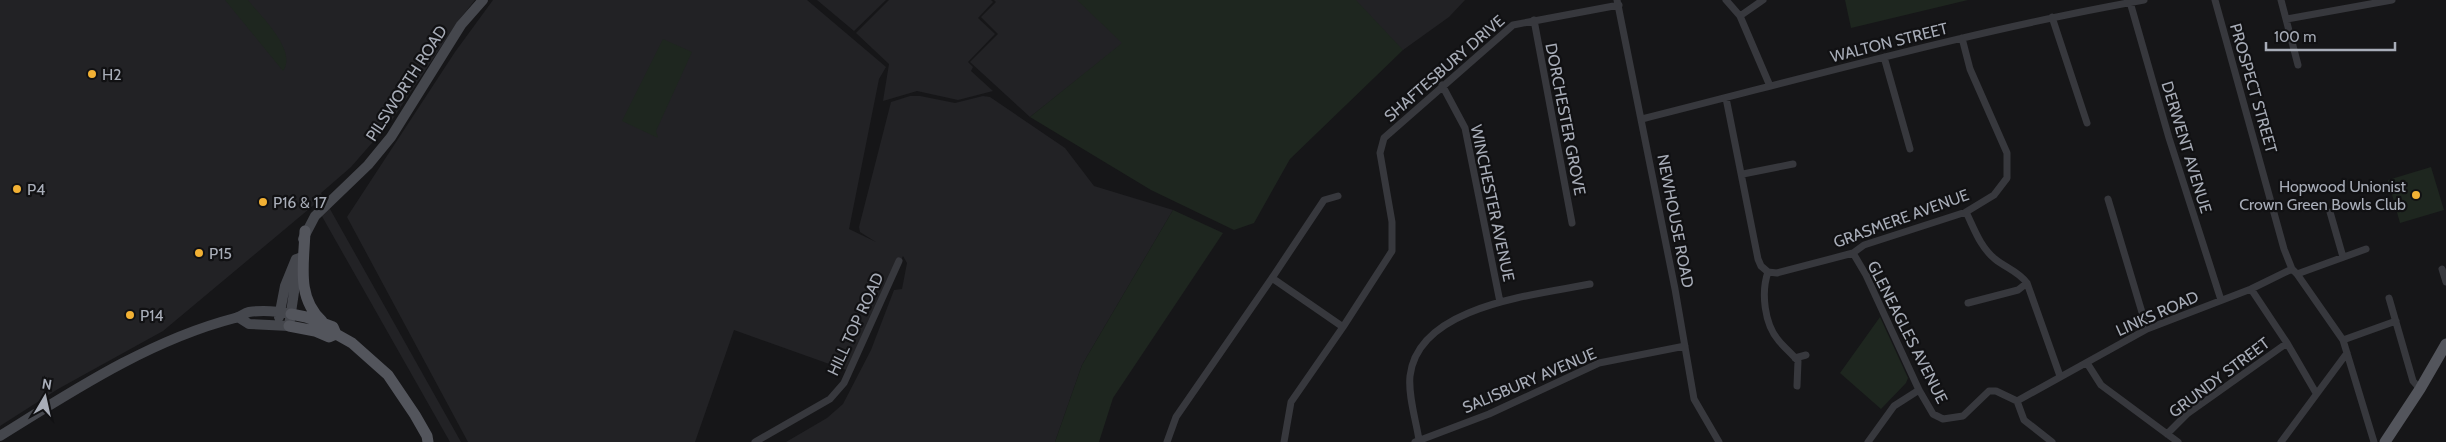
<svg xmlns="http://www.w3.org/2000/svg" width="2446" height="442" viewBox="0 0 2446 442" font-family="Cabin,sans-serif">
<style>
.built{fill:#222225}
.green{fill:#1e261f}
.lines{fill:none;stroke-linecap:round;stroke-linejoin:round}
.street{stroke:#37383d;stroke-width:7}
.secondary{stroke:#45474d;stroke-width:10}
.primary{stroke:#53555c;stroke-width:11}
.poi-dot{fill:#f2b134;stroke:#111113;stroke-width:2}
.labels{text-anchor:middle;stroke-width:4.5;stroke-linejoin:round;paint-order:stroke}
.street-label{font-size:16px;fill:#a8adb8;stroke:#111113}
.poi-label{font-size:16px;fill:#a8adb8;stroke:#111113;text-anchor:start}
</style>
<rect width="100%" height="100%" fill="#161618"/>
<path class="built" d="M0 0H475L459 20 392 120 351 167 321 193 461 442H450L315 204 163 331 58 389 0 426Z
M493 0H807L886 67 879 79 849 229 876 242 860 232 859 227 891 102 910 96H920L955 103 983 96 990 97 1065 148 1094 186 1173 210 1082 365 1055 442H786L827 418 843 404 871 350 894 290 902 289 907 263 903 256 849 371 734 330 695 442H468L347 217 455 52Z
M817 0H886L854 31Z
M889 0H991L993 2 978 18 995 34 968 62 973 67 971 71 993 91 958 100 917 91 883 101 889 64 856 33Z
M994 0H1465L1449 17 1403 50 1122 44 1030 117 970 62 998 34 981 17 996 2Z"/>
<path class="green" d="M225 0H248C260 15 298 51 283 71Z
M1077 0H1356L1403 50 1290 159 1254 223 1234 230 1151 190 1030 117 1122 43Z
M1845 0H1968L1851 28Z
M663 39 692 52 656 131 658 138 622 121Z
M2431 167 2444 210 2400 223 2388 180Z
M1173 210 1223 233 1113 398 1099 442H1055L1082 365Z
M1880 317 1908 378 1906 383 1881 409 1840 373Z"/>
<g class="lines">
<path class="street" d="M1617 0 1675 289 1694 399 1719 442
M1726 0 1740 16 1770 86
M2215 0 2284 249 2292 269
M2281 0 2298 65
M2130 2 2169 138 2221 300
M1740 16 1763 0
M2052 17 2087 123
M2287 19 2392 0
M1534 20 1572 223
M1884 57 1910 149
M1442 85 1465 128 1500 302
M1726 98 1758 259 1761 266 1768 272C1761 292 1764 324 1779 341 1785 348 1792 354 1798 361L1797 386
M1642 119C1809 77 1975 30 2144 0
M1743 174 1793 164
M1338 196 1324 200 1272 278 1343 327
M2108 199 2147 329
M1966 212C1974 228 1980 247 1995 259 2006 268 2018 271 2027 283L2060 376
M2330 212 2343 257
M1853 253 1866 275 1919 390 1933 414 1943 419 1963 416 1989 391H1996L2017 401
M2442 269 2446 282
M1768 272 1777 273 1853 253 1864 245 1966 212 1994 195 2007 178V153L1970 69 1962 38
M2297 274 2343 340 2374 442
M2251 289 2287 343 2316 393
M2389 298 2413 381 2420 389
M1968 303 2018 290 2027 283
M2343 340 2396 321
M1795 358 1806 355
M2087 363 2101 385 2178 442
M2017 401 2147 329 2251 289 2292 269 2297 274 2366 249
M2017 401 2024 420 2052 442
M2167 434 2187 414 2287 343
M1419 440C1416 420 1408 396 1410 376 1418 305 1536 295 1590 284
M755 442 830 399 844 383 899 261
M1167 442 1176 417 1272 278
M1284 442 1291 402 1343 327 1392 251V222L1380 153 1384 138 1513 25 1619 5
M1415 442 1489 414 1599 363 1685 346
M1868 442 1894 406 1919 390
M2281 442 2347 353"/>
<path class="secondary" d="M303 239 315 216 368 165 391 137 461 25 483 0
M238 317 249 324 289 326 299 258
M279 317 285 286 296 259
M0 436C74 390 150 340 235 318 240 317 244 313 249 312 262 310 277 311 291 314"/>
<path class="primary" d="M305 231C304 263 296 298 322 321
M291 314 306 317 333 327 336 334 352 343 388 375 415 415 427 436 428 442
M289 326 315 331 329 337 336 334
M2385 442 2420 389 2446 344"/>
</g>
<g class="poi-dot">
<circle cx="92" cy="74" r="5"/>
<circle cx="17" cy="189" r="5"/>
<circle cx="2416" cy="195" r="5"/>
<circle cx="263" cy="202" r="5"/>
<circle cx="199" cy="253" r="5"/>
<circle cx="130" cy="315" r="5"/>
</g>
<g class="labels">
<g class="street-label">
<text transform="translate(1889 42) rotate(-14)" y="6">WALTON STREET</text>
<text transform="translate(1444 68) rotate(-41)" y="6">SHAFTESBURY DRIVE</text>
<text transform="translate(406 83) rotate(-57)" y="6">PILSWORTH ROAD</text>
<text transform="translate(2254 88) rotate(74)" y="6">PROSPECT STREET</text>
<text transform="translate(1566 119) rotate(79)" y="6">DORCHESTER GROVE</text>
<text transform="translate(2187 147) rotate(73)" y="6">DERWENT AVENUE</text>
<text transform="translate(1493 203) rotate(78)" y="6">WINCHESTER AVENUE</text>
<text transform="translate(1901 218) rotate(-20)" y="6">GRASMERE AVENUE</text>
<text transform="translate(1676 221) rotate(79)" y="6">NEWHOUSE ROAD</text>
<text transform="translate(2157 313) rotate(-24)" y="6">LINKS ROAD</text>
<text transform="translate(855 324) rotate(-65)" y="6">HILL TOP ROAD</text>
<text transform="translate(1908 332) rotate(63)" y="6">GLENEAGLES AVENUE</text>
<text transform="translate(2219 377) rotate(-37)" y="6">GRUNDY STREET</text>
<text transform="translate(1529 380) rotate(-23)" y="6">SALISBURY AVENUE</text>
</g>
<g class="poi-label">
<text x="102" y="80">H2</text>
<text x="2406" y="192" text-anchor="end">Hopwood Unionist<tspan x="2406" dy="18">Crown Green Bowls Club</tspan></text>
<text x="27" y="195">P4</text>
<text x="273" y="208">P16 &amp; 17</text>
<text x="209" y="259">P15</text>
<text x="140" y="321">P14</text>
</g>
</g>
<g transform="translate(45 397) rotate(9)" stroke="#111113" stroke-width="4" paint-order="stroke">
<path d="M0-4L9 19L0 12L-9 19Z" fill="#a8adb8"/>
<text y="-8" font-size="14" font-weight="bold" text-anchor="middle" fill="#a8adb8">N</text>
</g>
<path d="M2266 42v8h129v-8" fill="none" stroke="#a8adb8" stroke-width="2.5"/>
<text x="2274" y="42" font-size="15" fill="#a8adb8" stroke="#111113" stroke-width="4" paint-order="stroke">100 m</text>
</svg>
